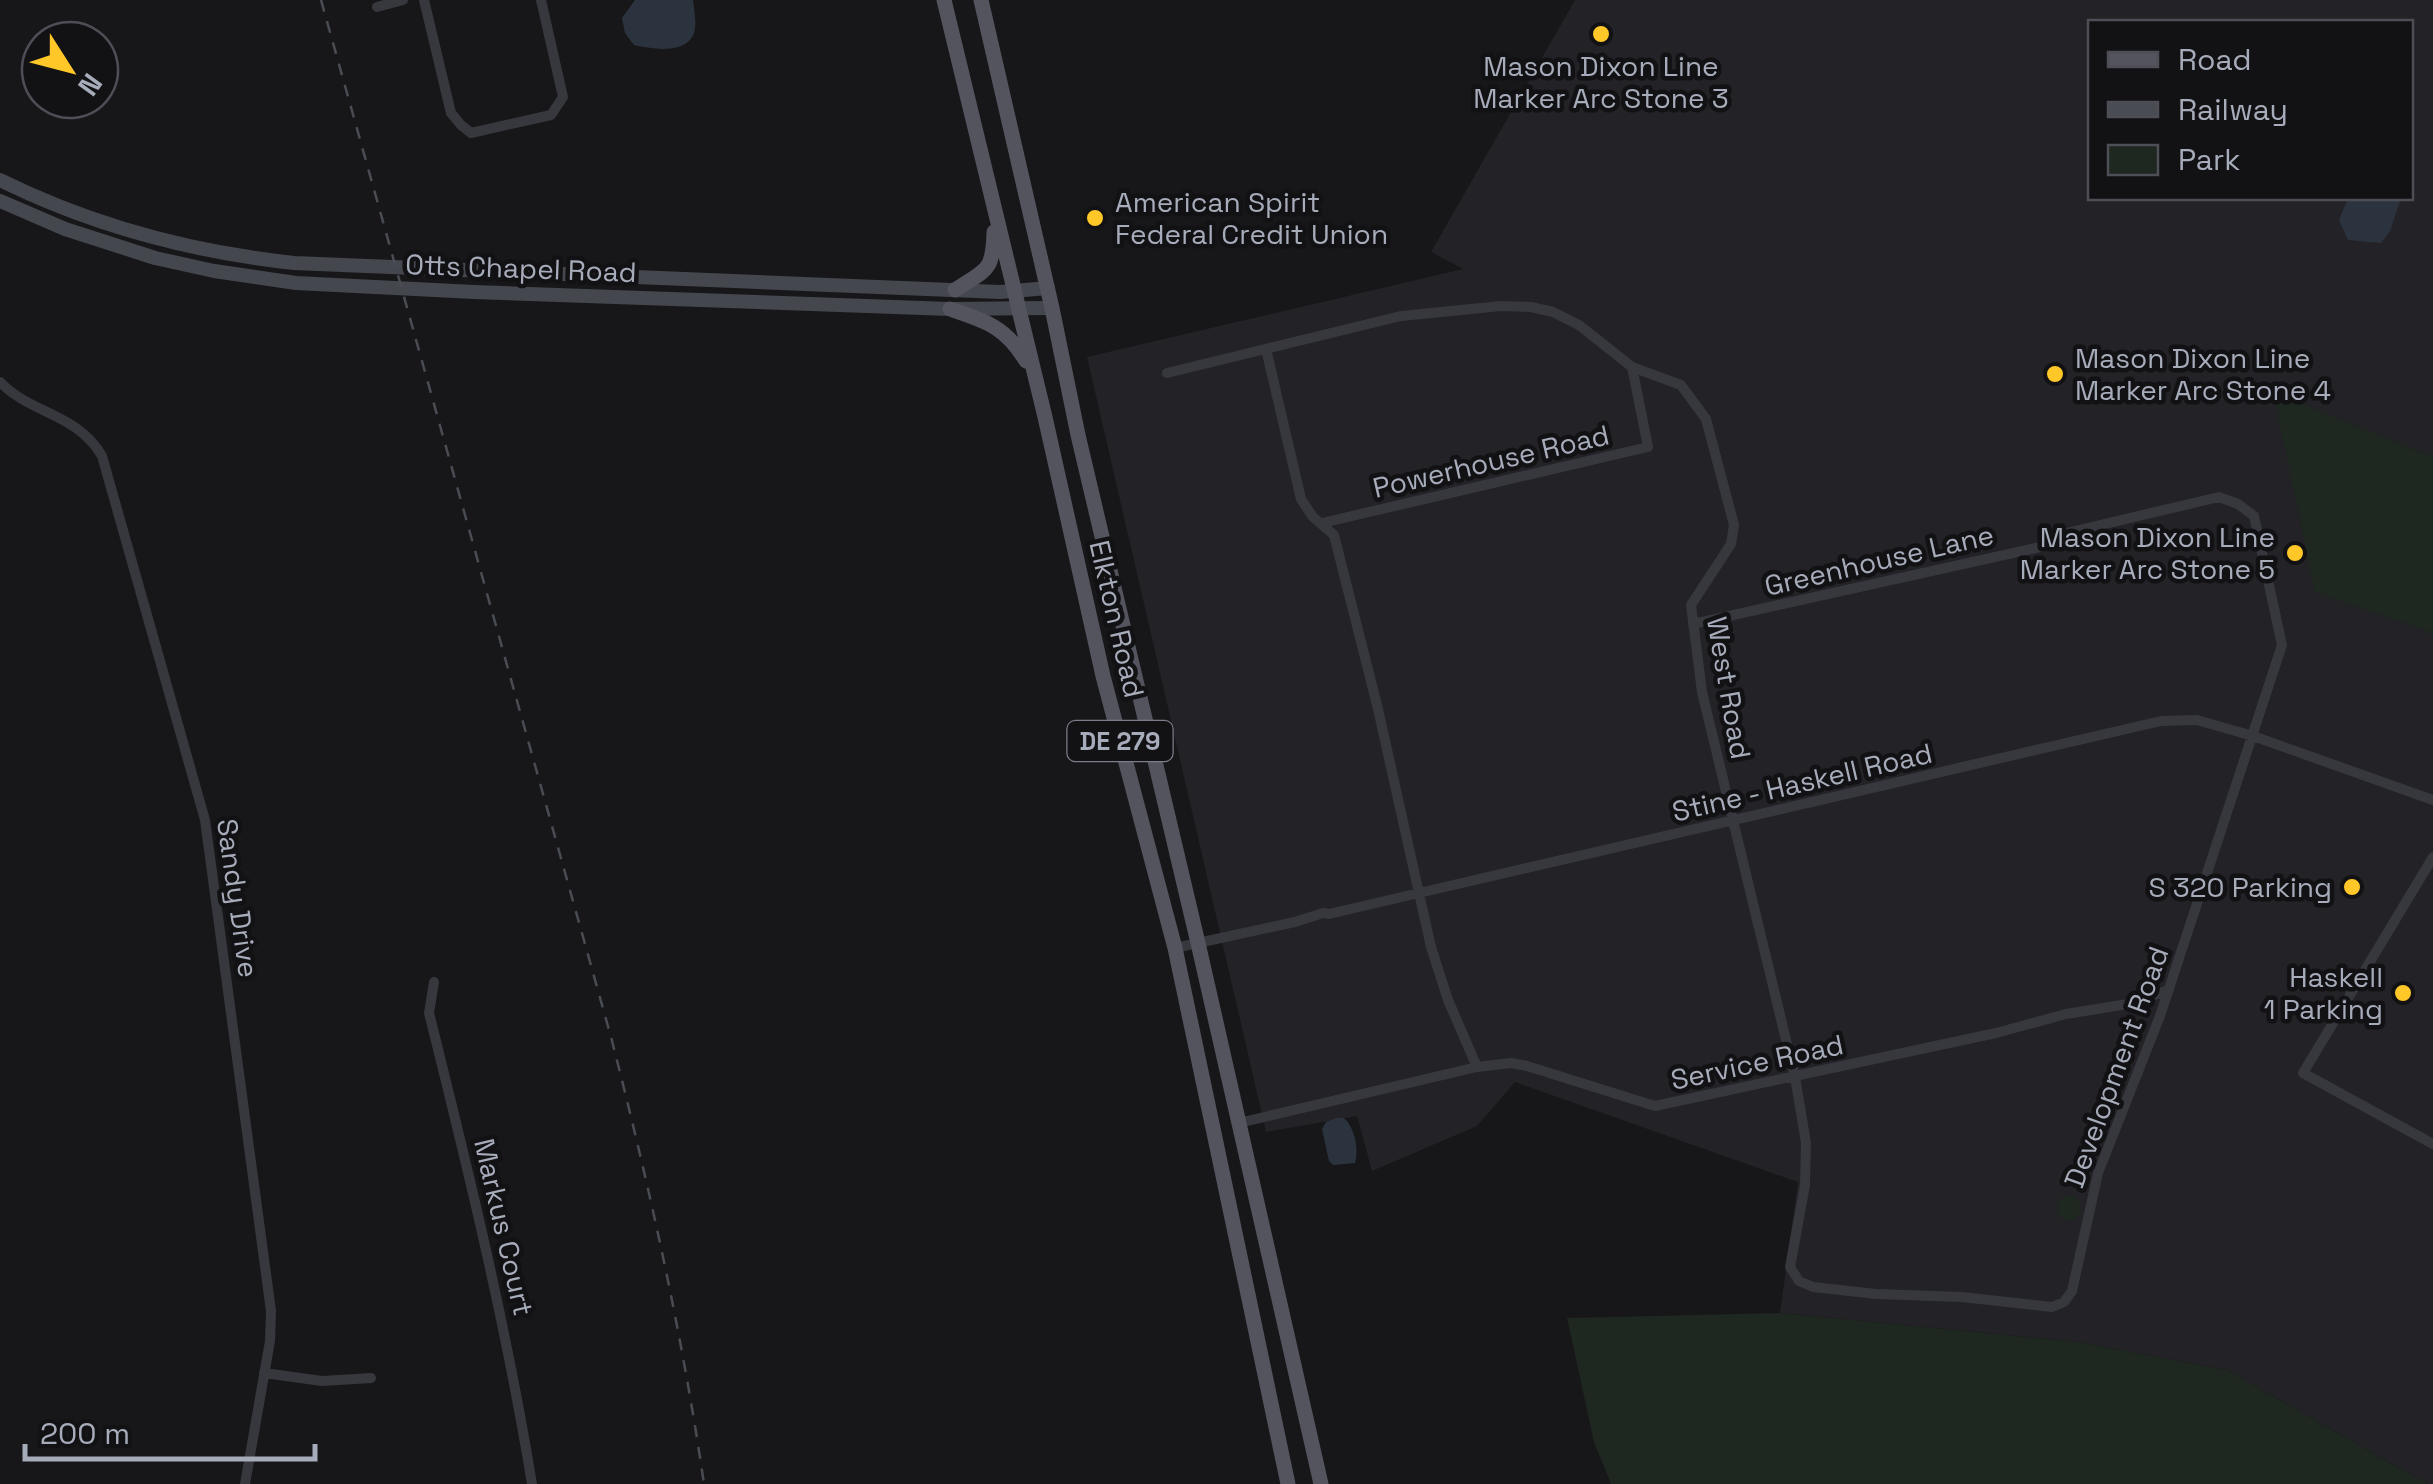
<svg xmlns="http://www.w3.org/2000/svg" width="2433" height="1484" viewBox="0 0 2433 1484" font-family="'Space Grotesk',sans-serif">
<style>
.built{fill:#232226;fill-rule:evenodd}
.green{fill:#1e2720}
.water{fill:#2b343e}
.lines{fill:none;stroke-linecap:round;stroke-linejoin:round}
.street{stroke:#37383e;stroke-width:10}
.secondary{stroke:#45474e;stroke-width:14}
.primary{stroke:#53545e;stroke-width:15}
.rail{stroke:#4a4c53;stroke-width:2.5;stroke-dasharray:12 10;stroke-linecap:butt}
.poi-dot{fill:#ffc728;stroke:#121114;stroke-width:4}
.labels{text-anchor:middle;stroke-width:9;stroke-linejoin:round;paint-order:stroke}
.shield{fill:#121114;stroke:#7a7e88;stroke-width:2.5}
.shield-label{font-size:25px;font-weight:bold;fill:#a7acba}
.poi-label{font-size:28px;fill:#a7acba;stroke:#121114;text-anchor:end}
.street-label{font-size:28px;fill:#a7acba;stroke:#121114}
</style>
<rect width="100%" height="100%" fill="#171719"/>
<path class="built" d="M1575 0H2433V457L2274 393 2425 630 2433 636V1484H2428L2227 1370 2078 1342 1780 1313 1798 1182 1515 1082 1477 1126 1372 1171 1357 1116 1266 1132 1087 357 1463 269 1431 252ZM2090 22H2410V198H2090Z"/>
<path class="green" d="M2273 392 2433 457V636L2425 630 2315 592Z
M2057 1208a12 12 0 1 1 24 0a12 12 0 1 1-24 0Z
M1780 1313 2078 1342 2227 1370 2428 1484H1611L1594 1442 1567 1318Z"/>
<path class="water" d="M635 0H693C694 10 697 24 694 33 686 55 652 49 634 45L625 33 622 18Z
M2348 198H2401L2390 231 2381 243 2348 240 2339 220Z
M1336 1118H1344C1355 1128 1359 1150 1355 1163L1333 1165 1329 1161 1322 1129 1326 1122Z"/>
<g class="lines">
<path class="street" d="M424 0 451 113 461 125 471 133 551 115 563 97 541 0
M377 7 403 0
M1266 349 1301 499 1313 517 1334 535 1378 709 1431 947 1448 1000 1477 1067
M1167 373 1401 316 1501 306 1531 307 1553 312 1579 325 1632 367 1681 385 1706 419 1734 525 1731 544 1691 605 1702 692 1795 1077 1806 1143 1805 1185 1790 1267 1799 1281 1813 1287 1876 1294 1962 1297 2052 1307 2064 1302 2072 1291 2098 1173 2160 1016 2282 645 2254 516 2238 504 2219 497 2058 535 2045 546 1693 624
M0 382C30 414 77 413 102 456L205 820 271 1311 270 1341 245 1484
M1322 523 1648 447 1632 367
M2433 857 2303 1073 2433 1144
M1175 948 1295 922 1323 913 1329 914 1419 893 2161 721 2197 720 2253 736 2433 800
M434 982 429 1013C468 1169 506 1325 532 1484
M1239 1123 1477 1067 1511 1063 1527 1066 1655 1106 1996 1033 2066 1014 2128 1004 2169 990
M264 1373 322 1381 371 1378"/>
<path class="secondary" d="M0 180C93 226 192 252 294 263L1000 292 1048 288
M0 201 65 229 155 258 214 271 296 283 474 292 950 309 1052 308"/>
<path class="primary" d="M944 0 1045 417 1103 676 1175 948 1288 1484
M981 0 1052 308 1078 435 1198 943 1321 1484
M955 290C986 269 993 273 994 232
M950 309C986 321 1006 327 1026 361"/>
<path class="rail" d="M321 0 611 1037C649 1185 682 1333 704 1484"/>
</g>
<g class="poi-dot">
<circle cx="1601" cy="34" r="10"/>
<circle cx="1095" cy="218" r="10"/>
<circle cx="2055" cy="374" r="10"/>
<circle cx="2295" cy="553" r="10"/>
<circle cx="2352" cy="887" r="10"/>
<circle cx="2403" cy="993" r="10"/>
</g>
<g class="labels">
<rect class="shield" x="1067.5" y="721" width="105" height="40" rx="8"/>
<g class="shield-label">
<text x="1120" y="750">DE 279</text>
</g>
<g class="poi-label">
<text x="1601" y="76" text-anchor="middle">Mason Dixon Line<tspan x="1601" dy="32">Marker Arc Stone 3</tspan></text>
<text x="1115" y="212" text-anchor="start">American Spirit<tspan x="1115" dy="32">Federal Credit Union</tspan></text>
<text x="2075" y="368" text-anchor="start">Mason Dixon Line<tspan x="2075" dy="32">Marker Arc Stone 4</tspan></text>
<text x="2275" y="547">Mason Dixon Line<tspan x="2275" dy="32">Marker Arc Stone 5</tspan></text>
<text x="2332" y="897">S 320 Parking</text>
<text x="2383" y="987">Haskell<tspan x="2383" dy="32">1 Parking</tspan></text>
</g>
<g class="street-label">
<text transform="translate(521 268) rotate(2)" y="10">Otts Chapel Road</text>
<text transform="translate(1491 461) rotate(-13)" y="10">Powerhouse Road</text>
<text transform="translate(1879 560) rotate(-13)" y="10">Greenhouse Lane</text>
<text transform="translate(1117 619) rotate(77)" y="10">Elkton Road</text>
<text transform="translate(1729 688) rotate(80)" y="10">West Road</text>
<text transform="translate(1802 782) rotate(-13)" y="10">Stine - Haskell Road</text>
<text transform="translate(238 898) rotate(82)" y="10">Sandy Drive</text>
<text transform="translate(1757 1062) rotate(-12)" y="10">Service Road</text>
<text transform="translate(2116 1067) rotate(-70)" y="10">Development Road</text>
<text transform="translate(504 1227) rotate(77)" y="10">Markus Court</text>
</g>
</g>
<rect x="2088" y="20" width="325" height="180" fill="#121114" stroke="#4e4f56" stroke-width="2.5"/>
<rect x="2108" y="52" width="50" height="15" fill="#53545e" stroke="#4e4f56" stroke-width="2.5"/>
<text x="2178" y="70" font-size="30" fill="#a7acba">Road</text>
<rect x="2108" y="102" width="50" height="15" fill="#4a4c53" stroke="#4e4f56" stroke-width="2.5"/>
<text x="2178" y="120" font-size="30" fill="#a7acba">Railway</text>
<rect x="2108" y="145" width="50" height="30" fill="#1e2720" stroke="#4e4f56" stroke-width="2.5"/>
<text x="2178" y="170" font-size="30" fill="#a7acba">Park</text>
<g transform="translate(70 70) rotate(126)"><circle r="48" fill="#121114" stroke="#4e4f56" stroke-width="2.5"/>
<path d="M0-8L18 38L0 25L-18 38Z" fill="#ffc728"/>
<text y="-15" font-size="28" font-weight="bold" text-anchor="middle" fill="#a7acba">N</text>
</g>
<path d="M25 1444v15h290v-15" fill="none" stroke="#a7acba" stroke-width="5"/>
<text x="40" y="1444" font-size="30" fill="#a7acba" stroke="#121114" stroke-width="8" paint-order="stroke">200 m</text>
</svg>
